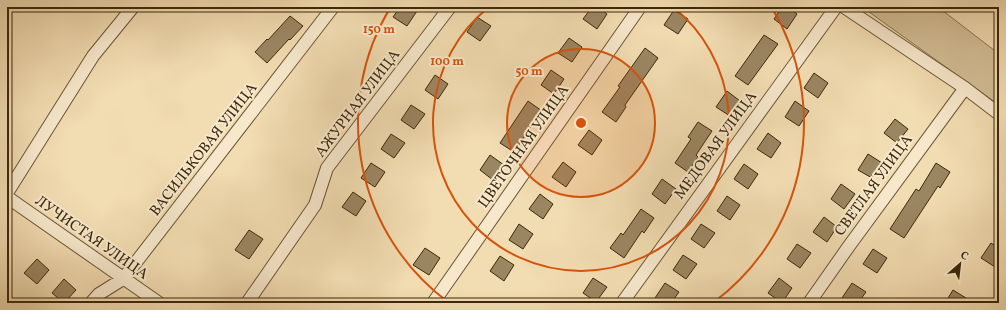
<svg xmlns="http://www.w3.org/2000/svg" width="1006" height="310" viewBox="0 0 1006 310" font-family="Vollkorn,serif">
<style>
.green{fill:#d3be95;stroke:#887451}
.building{fill:#9b8662;stroke:#3c290d}
.lines{fill:none;stroke-linecap:round;stroke-linejoin:round}
.minor-casing{stroke:#6a5636;stroke-width:14}
.minor{stroke:#f7e8cc;stroke-width:12}
.ring{fill:none;stroke:#d7540c;stroke-width:2}
.labels{text-anchor:middle;stroke-width:4;stroke-linejoin:round;paint-order:stroke}
.street-label{font-size:15px;fill:#3c290d;stroke:#f7e8cc}
.centre{fill:#d7540c;stroke:#f7e8cc;stroke-width:2}
.ring-label{font-size:12px;text-anchor:middle;font-weight:bold;fill:#d7540c;stroke:#f7e8cc;stroke-width:4;stroke-linejoin:round;paint-order:stroke}
</style>
<rect width="100%" height="100%" fill="#f2dcb1"/>
<filter id="stains"><feTurbulence type="fractalNoise" baseFrequency=".005" numOctaves="4"/><feColorMatrix values="0 0 0 0 .2 0 0 0 0 .09 0 0 0 0 .02 0 0 0 .5 -.17"/></filter>
<radialGradient id="worn" r=".72"><stop offset=".6" stop-color="#630" stop-opacity="0"/><stop offset="1" stop-color="#630" stop-opacity=".3"/></radialGradient>
<path class="green" d="M862 7H938L999 54V105Z"/>
<path class="building" d="M400 7H412L417 11 407 26 393 17Z
M592 7H598L607 14 597 29 583 19Z
M782 7H788L797 14 787 29 774 19Z
M674 10 688 19 678 34 664 25Z
M290 16 303 26 290 40 289 39 267 63 255 52 267 39 268 40Z
M477 17 491 26 480 41 467 32Z
M764 35 778 44 748 85 735 76Z
M569 38 582 47 572 62 558 53Z
M645 48 658 58 625 105 626 107 616 122 602 112 620 87 618 86Z
M551 70 564 79 554 94 541 85Z
M814 73 828 83 818 98 804 88Z
M435 75 448 84 438 99 425 90Z
M727 91 740 101 730 116 716 107Z
M528 101 542 111 514 152 500 143Z
M795 101 809 111 799 126 785 117Z
M411 105 425 114 414 129 401 120Z
M895 119 908 129 897 143 884 133Z
M698 122 712 131 696 155 698 157 688 172 675 163 691 139 688 137Z
M589 130 602 140 592 155 578 145Z
M768 133 781 143 771 158 757 149Z
M391 134 405 143 394 158 381 149Z
M868 154 882 163 872 178 858 170Z
M490 155 504 165 493 180 480 170Z
M563 162 576 172 566 187 552 177Z
M371 163 385 172 375 187 361 178Z
M936 163 950 172 940 188 938 186 904 238 890 229 916 189 919 191Z
M744 164 758 174 748 189 734 179Z
M662 179 676 189 665 204 652 194Z
M841 184 855 194 844 209 831 199Z
M353 192 366 201 356 216 342 207Z
M540 194 553 204 543 219 529 209Z
M727 196 740 205 730 220 717 211Z
M641 209 654 218 644 233 642 231 624 258 610 248 621 233 623 235Z
M824 217 837 227 827 242 813 232Z
M519 224 533 234 523 249 509 240Z
M701 224 715 233 704 248 691 239Z
M249 230 263 239 249 259 235 250Z
M991 243 999 248V260L995 267 981 258Z
M797 244 811 253 800 268 787 259Z
M425 248 440 258 429 275 413 265Z
M873 249 887 258 877 273 863 264Z
M683 255 697 264 686 279 673 270Z
M500 256 514 265 504 281 490 271Z
M37 259 49 270 37 284 24 273Z
M593 278 607 287 596 302 583 293Z
M779 278 792 288 782 303 768 293Z
M64 279 76 290 64 303 52 293Z
M665 283 679 292 671 303H663L655 298Z
M852 283 866 292 858 303H849L842 298Z
M953 290 974 303H945Z"/>
<g class="lines">
<g class="minor-casing">
<path id="minor" d="M844 7 965 88 999 114
M7 193 93 56 133 7
M7 197 159 303
M91 303 99 294 123 279 333 7
M247 303 315 205 327 168 450 7
M433 303 640 7
M622 303 836 7
M809 303 849 246 965 88"/>
</g>
<use href="#minor" class="minor"/>
</g>
<circle cx="581" cy="123" r="74" fill="#d7540c" fill-opacity=".12"/>
<g class="ring">
<circle cx="581" cy="123" r="74"/>
<path d="M673 7A148 148 0 1 1 489 7"/>
<path d="M448 302A223 223 0 0 1 390 8M772 8A223 223 0 0 1 714 302"/>
</g>
<g class="labels">
<g class="street-label">
<text transform="translate(357 103) rotate(-53)" y="5">АЖУРНАЯ УЛИЦА</text>
<text transform="translate(715 145) rotate(-54)" y="5">МЕДОВАЯ УЛИЦА</text>
<text transform="translate(523 146) rotate(-55)" y="5">ЦВЕТОЧНАЯ УЛИЦА</text>
<text transform="translate(203 149) rotate(-52)" y="5">ВАСИЛЬКОВАЯ УЛИЦА</text>
<text transform="translate(873 185) rotate(-54)" y="5">СВЕТЛАЯ УЛИЦА</text>
<text transform="translate(92 237) rotate(35)" y="5">ЛУЧИСТАЯ УЛИЦА</text>
</g>
</g>
<circle cx="581" cy="123" r="6" class="centre"/>
<g class="ring-label">
<text x="379" y="33">150 m</text>
<text x="447" y="65">100 m</text>
<text x="529" y="75">50 m</text>
</g>
<rect width="1006" height="310" fill="none" stroke="#f2dcb1" stroke-width="24"/>
<rect x="8" y="8" width="990" height="294" fill="none" stroke="#3c290d" stroke-width="2"/>
<rect x="12" y="12" width="982" height="286" fill="none" stroke="#3c290d"/>
<g transform="translate(960 264) rotate(28)" stroke="#f7e8cc" stroke-width="3" paint-order="stroke">
<path d="M0-3L7 15L0 10L-7 15Z" fill="#3c290d"/>
<text y="-6" font-size="11" font-weight="bold" text-anchor="middle" fill="#3c290d">С</text>
</g>
<rect width="100%" height="100%" filter="url(#stains)"/>
<rect width="100%" height="100%" fill="url(#worn)"/>
</svg>
